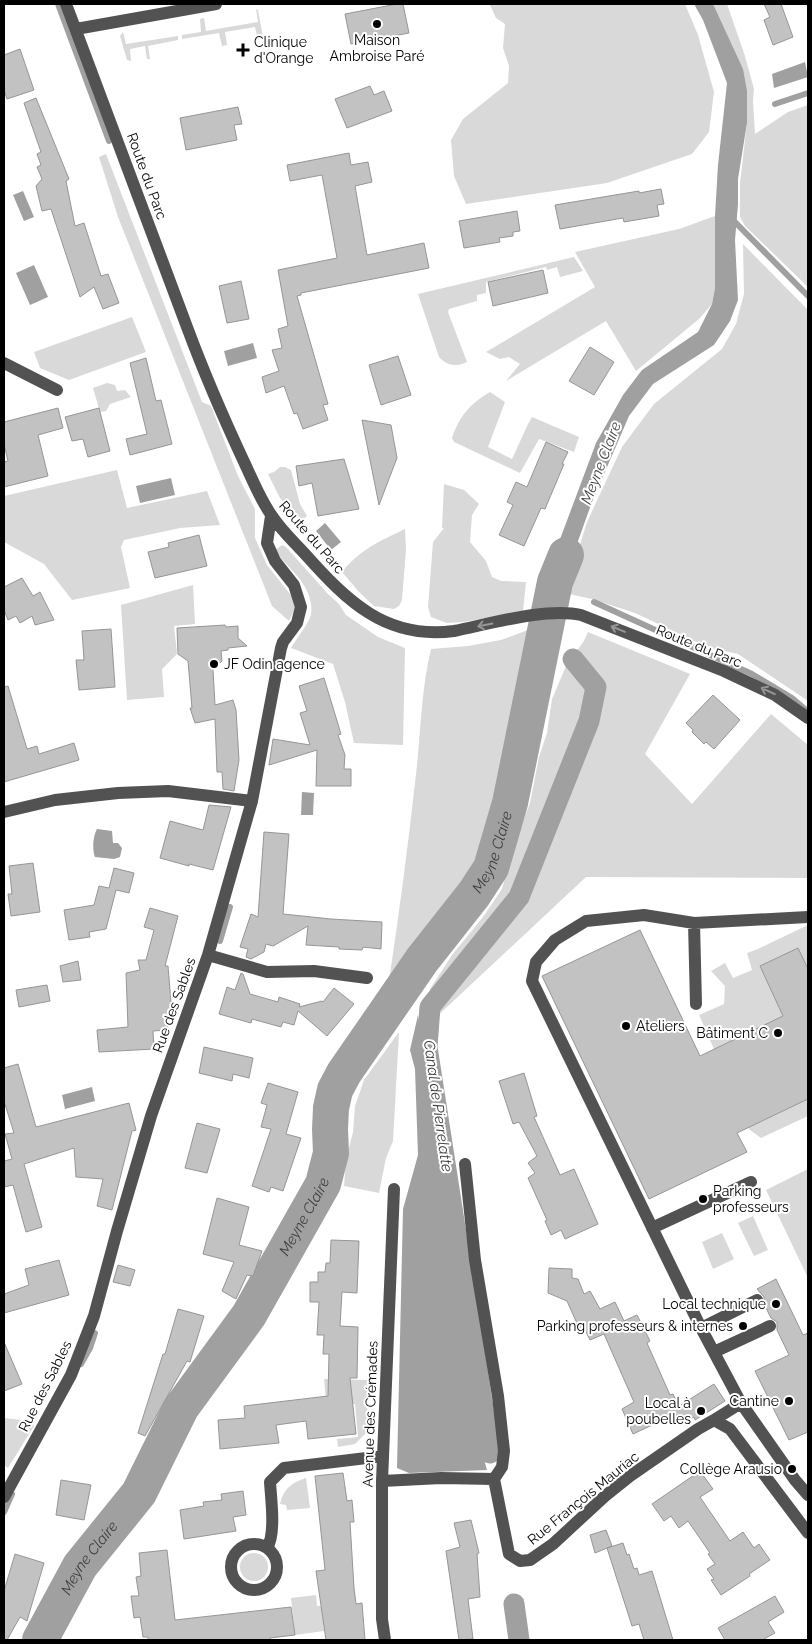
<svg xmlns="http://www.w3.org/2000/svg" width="812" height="1644" viewBox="0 0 812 1644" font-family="Raleway,sans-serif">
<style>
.green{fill:#d9d9d9}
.water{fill:#a0a0a0}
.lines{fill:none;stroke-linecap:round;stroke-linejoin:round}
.stream{stroke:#a0a0a0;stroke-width:6}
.canal{stroke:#a0a0a0;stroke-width:21}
.river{stroke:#a0a0a0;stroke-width:36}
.building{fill:#c2c2c2;stroke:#969696}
.minor{stroke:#525252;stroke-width:12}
.oneway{stroke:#979797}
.poi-dot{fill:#000;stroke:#fff;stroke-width:2}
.labels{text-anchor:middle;stroke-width:4;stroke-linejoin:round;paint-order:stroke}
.poi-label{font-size:14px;fill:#000;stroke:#fff;text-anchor:end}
.street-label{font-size:14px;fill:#000;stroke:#fff}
.water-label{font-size:15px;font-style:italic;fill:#414141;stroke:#fff}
</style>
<rect width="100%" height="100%" fill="#fff"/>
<path class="green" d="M487 4H685L698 35 714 92 709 132 692 154 607 183 466 204 454 176 451 140 463 119 508 83 509 66 503 48 505 24 496 18 490 5Z
M713 4H727L745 56 754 89 753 101 755 134 788 112 808 105V287L745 226 740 217V183L747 123Z
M256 9 258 10 263 37 258 40 255 27 225 32 227 45 222 46 219 33 182 39V35L201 32 200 19 204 18 206 31 258 22Z
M123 32 126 44 178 36V40L148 46 150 59H147L145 46 130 49 131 61 127 60 120 36Z
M106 154 202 402 211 406 238 476 255 509V538L267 565 294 599 296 607 289 621 272 606 118 217 99 157Z
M715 216V288L712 304 699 319 636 371 606 321 506 381 520 364 509 357 500 359 486 352 595 287 575 252 679 229Z
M743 244 808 310V701L738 654 707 647 635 613 592 599 569 594 577 554 587 522 622 447 654 404 722 349 736 324 744 294Z
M574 257 583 271 560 277 557 267 547 270 546 267 486 282V293L477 295V301L449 309 448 312 467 362C457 367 447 366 439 357L418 294Z
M132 317 146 352 69 380 40 368 34 352Z
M107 383 115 385 117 391 125 390 131 397 110 404 106 411 100 412 93 388Z
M490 392 505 402 488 447 512 459 528 424 532 417 579 437 574 452 539 439 520 473 454 442 452 438C460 415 470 404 490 392Z
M280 467H285L291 470 300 504 307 516 300 522 280 498 268 474 274 472Z
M117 470 127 508 207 491 220 525 180 528 124 540 121 547 130 588 72 600 44 564 4 542V496Z
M444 484 464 490 479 504 472 515 470 542 486 561 492 577 501 581 526 582 523 611 464 622 447 623 431 617 428 607 433 542 444 528H442Z
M405 529 406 550 402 600 399 606 394 609 374 606 359 592 342 572C359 550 380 541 405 529Z
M282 545 286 547 328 594 339 604 346 615 378 637 405 648 403 745 354 743 345 702 333 664 291 648C296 639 310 622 311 614 315 588 289 568 274 551Z
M193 585 195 624 174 626 177 654 162 669 164 697 127 700 121 605Z
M536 627 530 676 509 769 492 838 473 878 387 994C398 921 408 848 416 774 421 732 421 690 431 649L468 646 501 640Z
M588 632 690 674 645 754 692 804 771 714 808 745V878L586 877 432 1021 433 1002 430 989 452 955 483 917 502 889 512 852 530 803 539 757 547 733 552 699 566 666 584 641Z
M808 925V969L798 948 760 966 783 1016 714 1049 699 1015 724 1004 725 986 711 971 725 963 733 978 752 970 747 953 758 949Z
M399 1032 393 1141 386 1158 379 1193 344 1186 346 1160 353 1132 355 1106 364 1080Z
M808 1099V1116L761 1138 750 1130 743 1121 751 1103 761 1122Z
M808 1169V1278L766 1190Z
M753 1216 768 1250 754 1256 738 1223Z
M722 1233 734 1259 713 1269 702 1242Z
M324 1379 368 1380 367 1432 355 1444 338 1447 337 1439 358 1437 355 1404 342 1405 326 1402Z
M4 1418 31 1421 34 1426 8 1468 4 1465Z
M306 1478 310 1508 287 1510 286 1505 280 1504C283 1489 292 1482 306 1478Z
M240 1567a14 14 0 1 1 28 0a14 14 0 1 1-28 0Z
M316 1595 317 1606H322L324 1631 295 1635 291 1598Z"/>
<path class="water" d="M694 4H713L743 69 747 91V123L738 179V204L735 240 738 300 730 321 714 345 653 384 629 416 592 502 568 569 562 590V601L542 604 544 582 596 443 623 395 642 370 698 332 712 304 715 288V216L718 165 727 83 703 20Z
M805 62 808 77 774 88 772 74Z
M23 191 34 217 24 221 13 195Z
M34 265 48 297 30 305 16 273Z
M253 343 257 358 228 366 224 351Z
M171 478 175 495 140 503 136 486Z
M325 523 341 542 331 550 316 531Z
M302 792 314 793 313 815H301Z
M97 829 112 831 113 843H118L122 848 120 857 114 859 95 857C92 850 93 836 97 829Z
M418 1015 445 1191 451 1265 479 1441 487 1470 409 1473 397 1468 403 1209 418 1155 415 1069 410 1050Z
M92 1087 95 1101 65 1109 62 1095Z"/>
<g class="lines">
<path class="stream" d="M58 4 109 141
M775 104 808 93
M732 219 808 296
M594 602 752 674 792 698 806 710
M220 941 230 907
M81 1364 90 1348 95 1333
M4 1512 12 1494"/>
<path class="canal" d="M490 1453 427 1047 430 1007 519 897 589 721 596 687 573 659
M514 1604 519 1640"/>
<path class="river" id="s1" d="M40 1640 80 1566 139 1493 181 1408 249 1315 323 1184 331 1153 330 1129 331 1108 335 1090 344 1073 422 960 474 894 491 868 510 803 555 582 566 555"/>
</g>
<path class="building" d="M397 4H403L409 33 351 44 345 14Z
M764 4H781L793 37 773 45 764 20 770 17Z
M20 49 34 90 7 99 4 90V55Z
M370 86 374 95 384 91 392 111 347 128 335 99Z
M36 98 69 179 66 181 75 226 84 223 101 276 108 274 119 303 103 309 94 287 80 297 51 209 42 211 36 186 42 179 37 167 41 165 37 154 41 152 24 103Z
M238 107 242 124 234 125 237 140 186 150 180 118Z
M349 153 351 165 368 162 372 182 355 186 367 255 424 243 429 268 301 293V295L297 296 328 404 323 405 328 420 303 429 297 413 294 414 284 386 266 393 262 377 279 371 272 350 282 348 278 329 288 326 278 270 337 258 322 175 290 181 287 165Z
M661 189 664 204 657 205 659 216 624 222 623 218 560 229 555 205 639 191V193Z
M517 211 520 231 513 232V236L499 238 500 242 464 248 459 221Z
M543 270 548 293 493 306 488 282Z
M241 281 249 319 227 323 219 286Z
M590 347 614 362 594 395 569 381Z
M398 356 411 395 381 405 369 365Z
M146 358 156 401 161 400 172 444 130 455 126 439 147 434 130 363Z
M58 408 63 428 38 435 48 476 4 487V462L8 461 4 444V422Z
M99 408 110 451 88 457 83 439 72 441 65 417Z
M362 420 391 425 397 458 379 505Z
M546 442 568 452 562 464H564L545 509 541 508 524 546 499 535 513 505 507 502 516 482 527 487Z
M344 459 359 509 318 516 312 483 299 486 296 466Z
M199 535 207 566 155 578 148 552 169 547 168 543Z
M22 578 33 596 40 592 54 620 35 625 32 616 20 623 16 616 8 620 4 610V587Z
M225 625 226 627 238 626V638L247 646 228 648V650L221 651 222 661 213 670 215 705 233 700 236 710 239 760 234 791 223 789 222 772H217L215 719 195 723 190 708H192L188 661 178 654 177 628Z
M111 629 115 687 79 690 76 660H84L82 631Z
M324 678 341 734 338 735 345 755 344 769H351V786H316L317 750 269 765 273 739 310 745 300 713 307 711 299 686Z
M8 686 27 749 37 746 39 754 74 743 79 760 4 782V687Z
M713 695 740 720 714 749 706 742 704 744 692 732 693 730 686 723Z
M209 805 231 807 213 870 189 864V866L160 858 170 821 203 830Z
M264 832 289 834 283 914 331 919 382 922 381 949 363 947 362 950 339 949V947L306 945 308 926 273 946 266 944 264 952 251 959 246 957 248 949 240 947 251 914 258 917Z
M33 863 40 912 11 916 8 894H12L9 866Z
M114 868 134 873 129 893 116 890 106 929 89 932 90 937 69 940 64 910 94 905 99 886 109 888Z
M150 908 178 916 165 966H168L172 1014 167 1015 168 1030 153 1031 154 1049 99 1052 97 1030 128 1027 126 973 140 970 138 960H146L154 930 144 927Z
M640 930 700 1056 783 1016 760 966 798 948 808 969V1099L737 1133 747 1152 649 1199 542 976Z
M78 961 81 980 63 982 60 966Z
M241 973 243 974 250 994 278 1002 279 997 300 1004 299 1007 322 1001 323 1002 334 988 354 1004 327 1036 298 1011 294 1025 283 1022 281 1027 252 1019 251 1023 219 1014 227 987 235 990Z
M47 985 50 1001 19 1007 16 990Z
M204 1047 253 1058 249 1078 233 1074 232 1081 199 1073Z
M18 1064 36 1127 129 1103 136 1130 132 1131 112 1210 97 1206 103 1179 76 1177 74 1148 24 1164 42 1227 26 1232 13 1185 4 1187V1161L12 1159 5 1134 14 1133 4 1101V1068Z
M524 1073 537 1116 534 1117 560 1175 574 1169 598 1224 565 1239 561 1230 551 1235 545 1221 547 1220 528 1178 535 1173 528 1163 537 1156 519 1122 513 1124 499 1081Z
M268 1083 298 1092 286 1134 301 1138 283 1191 271 1187 269 1192 252 1186 271 1129 261 1127 267 1105 261 1103Z
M197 1123 220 1129 207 1173 185 1168Z
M217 1198 249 1207 239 1245 262 1251 253 1276 247 1275 236 1299 222 1291 234 1262 203 1254Z
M331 1240 359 1241 357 1293 342 1292 340 1326 358 1327 357 1378H350L356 1434 308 1439 306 1421 276 1425 279 1443 220 1449 218 1420 245 1418 244 1406 328 1396 329 1354H323L324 1335H317L319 1302H310V1282H318V1272H325L326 1263H330Z
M59 1260 69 1295 4 1313V1294L29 1285 25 1269Z
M118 1265 135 1270 130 1286 113 1282Z
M549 1268 572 1269V1278L578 1279 584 1294 590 1291 600 1309 615 1302 624 1321 637 1315 650 1341 647 1343 670 1395 673 1394 679 1406 714 1384 725 1401 695 1420 694 1417 680 1423 676 1414 633 1434 622 1409 634 1402 604 1334 590 1340 584 1328 580 1330 567 1301 548 1293Z
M776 1279 803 1335 808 1333V1432L789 1440 755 1371 789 1355 777 1330V1322L771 1318 764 1304V1297L757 1289Z
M178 1309 204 1316 190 1362 187 1361 145 1436 138 1433 163 1354H165Z
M4 1342 22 1384 4 1391Z
M700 1471 713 1489 700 1497 730 1541 743 1532 754 1548 759 1544 770 1560 749 1574 750 1576 721 1595 711 1580 714 1579 707 1569 715 1564 708 1554 710 1553 688 1521 679 1528 671 1516 664 1521 652 1504Z
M343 1473 347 1501 352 1500 354 1522H350L354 1588 356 1604 362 1603 365 1640H326L316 1571 325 1570 315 1476Z
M61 1480 91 1485 84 1520 56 1515Z
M243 1491 246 1515 233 1517 236 1531 184 1539 180 1510 204 1506 203 1502 222 1500 221 1494Z
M471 1520 479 1553 477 1554 480 1597 468 1599 473 1639 459 1640 446 1551 460 1547 454 1523Z
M606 1530 612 1546 595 1553 590 1535Z
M623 1543 627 1555 629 1554 634 1569 637 1568 639 1575 652 1571 673 1640H644L639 1624 632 1626 607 1548Z
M167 1550 175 1620 291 1607 295 1635 270 1638V1640H148V1637H143L140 1617 134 1618 131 1596H139L136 1577 141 1576 139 1553Z
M15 1554 44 1563 27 1621 20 1617 7 1640H4V1591Z
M775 1596 784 1612 768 1622 775 1633 762 1640H725L718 1628Z"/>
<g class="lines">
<path class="minor" d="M66 4C107 111 146 219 187 327 204 373 224 419 245 464 253 481 261 501 272 516 281 530 294 542 305 554 347 601 386 640 454 631 489 624 547 607 581 615L724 671 775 695 808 718
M76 29 216 4
M4 363 57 390
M4 812 55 800 118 793 168 791 252 801
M808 917 694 923 644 915 586 921 555 940 536 962 532 981 701 1328 741 1403 795 1480 808 1495
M694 923 696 1004
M208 955 267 972 314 971 367 978
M465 1164 475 1260 498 1396 504 1451 502 1467 494 1479
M652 1228 751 1182
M701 1328 757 1300
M714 1352 770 1326
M714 1420 741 1403
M382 1481 441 1478 494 1479 509 1554 520 1561 530 1560 553 1544 605 1496 630 1476 698 1429 714 1420 730 1429 808 1533
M4 1497 71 1375 94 1316 117 1231 151 1116 208 955 252 801 281 648 283 642 297 623 301 607 294 585 275 561 267 543 271 516
M231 1567a23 23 0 1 1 46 0a23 23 0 1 1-46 0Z
M267 1548C276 1534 271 1499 270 1482L284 1468 383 1456
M385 1640 382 1619V1481L394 1189"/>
</g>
<defs><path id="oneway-shaft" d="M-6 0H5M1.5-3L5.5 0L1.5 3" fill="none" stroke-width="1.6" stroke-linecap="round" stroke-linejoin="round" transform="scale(1.25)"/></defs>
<g class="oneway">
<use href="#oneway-shaft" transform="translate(485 625) rotate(169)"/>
<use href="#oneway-shaft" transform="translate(618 629) rotate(-158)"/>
<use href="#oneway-shaft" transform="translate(768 691) rotate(-155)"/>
</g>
<g class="poi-dot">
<circle cx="377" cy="24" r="5"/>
<path d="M240.5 42.5h5v5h5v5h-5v5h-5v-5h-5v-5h5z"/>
<circle cx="214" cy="664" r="5"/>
<circle cx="626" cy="1026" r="5"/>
<circle cx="778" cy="1033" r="5"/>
<circle cx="703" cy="1199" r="5"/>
<circle cx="776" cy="1304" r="5"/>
<circle cx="743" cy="1326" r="5"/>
<circle cx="789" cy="1401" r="5"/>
<circle cx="701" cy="1411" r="5"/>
<circle cx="792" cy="1469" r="5"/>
</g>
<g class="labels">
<g class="poi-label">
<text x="377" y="45" text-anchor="middle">Maison<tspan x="377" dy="16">Ambroise Paré</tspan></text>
<text x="254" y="47" text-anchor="start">Clinique<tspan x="254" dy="16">d'Orange</tspan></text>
<text x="224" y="669" text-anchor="start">JF Odin agence</text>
<text x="636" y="1031" text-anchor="start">Ateliers</text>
<text x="768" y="1038">Bâtiment C</text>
<text x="713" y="1196" text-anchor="start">Parking<tspan x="713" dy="16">professeurs</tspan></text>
<text x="766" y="1309">Local technique</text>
<text x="733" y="1331">Parking professeurs &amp; internes</text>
<text x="779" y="1406">Cantine</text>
<text x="691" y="1408">Local à<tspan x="691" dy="16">poubelles</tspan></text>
<text x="782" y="1474">Collège Arausio</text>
</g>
<g class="street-label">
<text transform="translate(147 176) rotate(70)" y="5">Route du Parc</text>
<text transform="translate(312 537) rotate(49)" y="5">Route du Parc</text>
<text transform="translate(699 646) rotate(22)" y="5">Route du Parc</text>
<text transform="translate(174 1005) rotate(-70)" y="5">Rue des Sables</text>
<text transform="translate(45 1386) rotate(-63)" y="5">Rue des Sables</text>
<text transform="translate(370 1414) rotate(-88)" y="5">Avenue des Crémades</text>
<text transform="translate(583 1498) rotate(-39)" y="5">Rue François Mauriac</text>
</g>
<g class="water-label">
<text transform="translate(601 463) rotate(-69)" y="5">Meyne Claire</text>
<text dy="5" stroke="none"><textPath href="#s1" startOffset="921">Meyne Claire</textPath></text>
<text transform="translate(438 1106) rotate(82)" y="5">Canal de Pierrelatte</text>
<text dy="5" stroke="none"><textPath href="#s1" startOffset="501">Meyne Claire</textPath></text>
<text dy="5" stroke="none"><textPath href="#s1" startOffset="96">Meyne Claire</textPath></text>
</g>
</g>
<rect width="812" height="1644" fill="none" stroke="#000000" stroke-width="10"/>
</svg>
